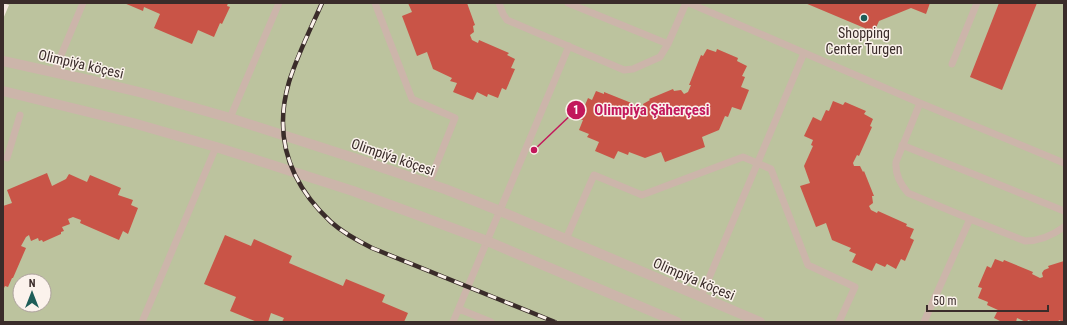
<svg xmlns="http://www.w3.org/2000/svg" width="1067" height="325" viewBox="0 0 1067 325" font-family="'Roboto Condensed',sans-serif">
<style>
.green{fill:#bcc39e;fill-rule:evenodd}
.building{fill:#c95447}
.lines{fill:none;stroke-linecap:round;stroke-linejoin:round}
.service{stroke:#ccb5aa;stroke-width:7}
.minor{stroke:#ccb5aa;stroke-width:10}
.rail-casing{stroke:#3a2c2a;stroke-width:4.5}
.rail{stroke:#fbf2ec;stroke-width:3;stroke-dasharray:9;stroke-linecap:butt}
.poi-dot{fill:#1e5d58;stroke:#fbf2ec;stroke-width:1.5}
.labels{text-anchor:middle;stroke-width:3;stroke-linejoin:round;paint-order:stroke}
.poi-label{font-size:14px;fill:#3a2c2a;stroke:#fbf2ec}
.street-label{font-size:14px;fill:#3a2c2a;stroke:#fbf2ec}
.leader{fill:none;stroke:#c2185b;stroke-width:1.5}
.callout-dot{fill:#c2185b;stroke:#fbf2ec;stroke-width:1.5}
.mark-label{font-size:12px;text-anchor:middle;font-weight:bold;fill:#fff}
.callout-label{font-size:15px;text-anchor:middle;font-weight:bold;fill:#c2185b;stroke:#fbf2ec;stroke-width:3;stroke-linejoin:round;paint-order:stroke}
</style>
<rect width="100%" height="100%" fill="#f4e7df"/>
<path class="green" d="M3 3H1064V322H3V19L9 5ZM20 281H44V305H20Z"/>
<path class="building" d="M124 3H228L227 6 230 7 222 24 220 23 214 37 198 30 192 44 154 28 160 14 144 7 143 11Z
M408 3H467L475 25 473 26 474 32 470 35 472 40 478 43 479 40 509 53 507 55 515 59 511 68 515 69 506 90 502 88 498 98 488 94 487 97 477 92 473 100 453 92 457 83 450 81 452 78 433 69 427 52 417 56 402 16 412 12Z
M805 3H930L926 14 911 8 879 21 874 32Z
M999 3H1037L1002 90 970 77Z
M707 49 716 52 717 49 738 58 737 61 747 66 742 76 745 77 741 87 749 90 741 110 732 107 728 117 725 116 719 130 702 137 705 147 665 162 661 152 645 158 629 152 628 155 618 151 614 159 595 151 599 142 587 137 589 134 579 130 583 120 579 119 588 98 592 100 596 91 604 94V92L634 104 633 106 641 110 644 109 643 104 650 100 649 99 673 89 674 91 681 90 684 94 688 92 691 85H689L701 55 703 56Z
M833 101 843 105 845 102 866 111 864 114 873 119 870 126 872 127 859 156 857 155 853 163 854 166H860L863 172 864 171 874 196H872L873 203 869 206 871 210 877 213 878 211 907 224 906 226 914 229 910 238 914 240 905 261 901 259 896 269 887 264 885 267 876 263 872 271 852 262 856 254 849 251 851 248 832 240 826 223 816 227 800 186 810 183 804 166 813 146 811 145 813 140 804 136 813 117 821 121 826 110 829 111Z
M47 173 52 186 66 179 69 174 87 182 90 175 121 188 118 195 133 200 131 205 138 208 128 234 123 231 119 240 80 223 81 220 73 217 68 219 70 224 62 227 64 231 61 232V234L43 242 42 240 39 241 38 238 31 241 29 235 26 237 21 246 26 248 13 278H12L8 287 5 286 3 290V206L12 203 7 190Z
M225 235 251 246 254 239 292 256 289 263 343 286 346 279 385 295 382 302 408 313 404 322H282L284 318 271 313 268 322H257L230 311 236 297 204 284Z
M995 259 1003 262 1004 260 1033 272 1032 274 1040 278 1043 277 1042 273 1044 270 1049 268 1048 266 1064 261V322H1061L1060 320 1056 322H1034L1028 320 1027 322H1026L1017 318 1016 322H1002L994 318 998 310 987 305 988 302 978 298 982 288 978 287 987 266 991 268Z"/>
<g class="lines">
<path class="service" d="M375 3 412 99 455 118 429 183
M499 3 503 14 507 20 624 70 633 69 660 57 668 44 686 3
M568 3 668 44
M689 3 920 103 1064 163
M952 64 977 3
M54 72 83 3
M920 103 896 162C895 174 900 184 908 193L970 219 1025 241C1039 241 1053 235 1064 227
M230 118 279 3
M902 145 1064 211
M7 158 20 115
M566 239 594 175 642 195 743 157 771 169 808 265 855 287 839 322
M701 297 804 53
M459 309 491 322
M142 322 216 147
M453 322 569 46
M924 322 970 219"/>
<path class="minor" d="M3 61 89 80 143 93 230 118 363 161 445 189 500 211 760 322
M3 91 133 123 216 147 353 191 487 241 677 322"/>
<g class="rail-casing">
<path id="rail" d="M322 3C311 28 297 56 289 82 273 137 290 184 331 222 341 231 360 242 372 248L555 322"/>
</g>
<use href="#rail" class="rail"/>
</g>
<circle class="poi-dot" cx="864" cy="18" r="4"/>
<g class="labels">
<g class="poi-label">
<text x="864" y="38">Shopping<tspan x="864" dy="16">Center Turgen</tspan></text>
</g>
<g class="street-label">
<text transform="translate(81 64) rotate(13)" y="5">Olimpiýa köçesi</text>
<text transform="translate(393 157) rotate(19)" y="5">Olimpiýa köçesi</text>
<text transform="translate(694 279) rotate(23)" y="5">Olimpiýa köçesi</text>
</g>
</g>
<path class="leader" d="M534 150L576 110"/>
<g class="callout-dot">
<circle cx="534" cy="150" r="4"/>
<circle cx="576" cy="110" r="10"/>
</g>
<g class="mark-label">
<text x="576" y="114">1</text>
</g>
<g class="callout-label">
<text x="652" y="115">Olimpiýa Şäherçesi</text>
</g>
<rect width="1067" height="325" fill="none" stroke="#3a2c2a" stroke-width="8"/>
<g transform="translate(32 293)"><circle r="19" fill="#fbf2ec" stroke="#aea39e"/>
<path d="M0-3L7 15L0 10L-7 15Z" fill="#1e5d58"/>
<text y="-6" font-size="11" font-weight="bold" text-anchor="middle" fill="#3a2c2a">N</text>
</g>
<path d="M927 305v6h121v-6" fill="none" stroke="#3a2c2a" stroke-width="2"/>
<text x="933" y="305" font-size="12" fill="#3a2c2a" stroke="#fbf2ec" stroke-width="3" paint-order="stroke">50 m</text>
</svg>
